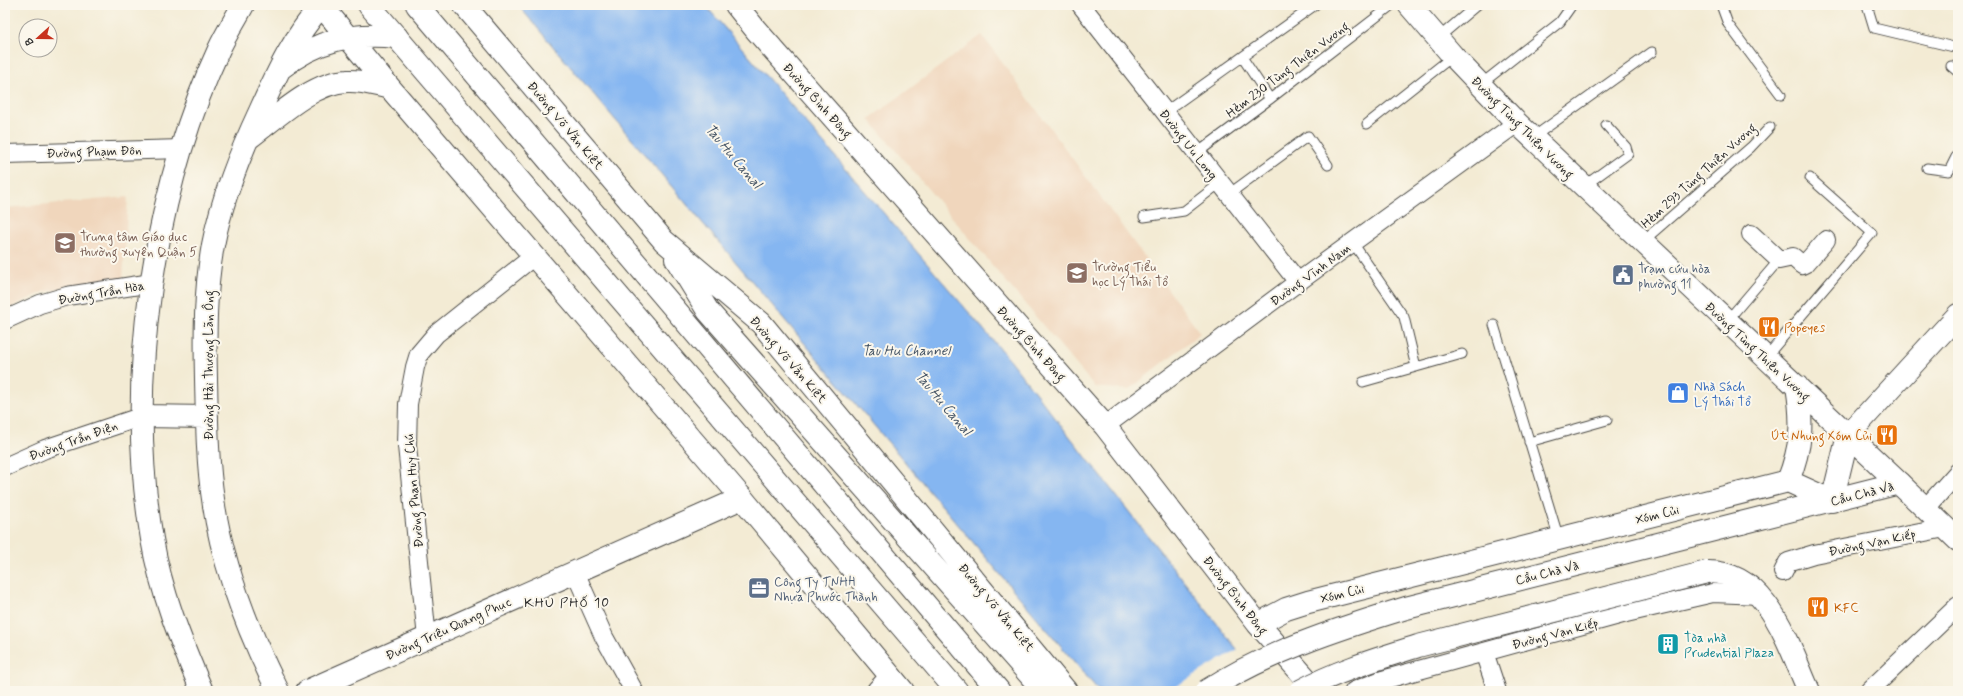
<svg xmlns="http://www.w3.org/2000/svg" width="1963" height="696" viewBox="0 0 1963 696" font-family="Mynerve,sans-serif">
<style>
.built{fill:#f0d6bc}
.water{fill:#85b6f1;stroke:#58708e}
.pier{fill:#f3ebd4}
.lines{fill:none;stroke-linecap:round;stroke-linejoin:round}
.lane-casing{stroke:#494844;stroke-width:11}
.street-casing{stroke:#494844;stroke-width:20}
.secondary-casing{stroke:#494844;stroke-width:24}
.primary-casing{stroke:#494844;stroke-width:24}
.highway-casing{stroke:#494844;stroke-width:24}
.lane{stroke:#fff;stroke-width:9}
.street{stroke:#fff;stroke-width:18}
.secondary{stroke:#fff;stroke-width:22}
.primary{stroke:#fff;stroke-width:22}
.highway{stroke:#fff;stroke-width:22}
.primary-bridge-casing{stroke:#494844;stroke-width:24;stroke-linecap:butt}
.primary-bridge{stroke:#fff;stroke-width:22}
.labels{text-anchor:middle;stroke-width:4;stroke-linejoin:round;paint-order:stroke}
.street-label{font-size:13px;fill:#2b2b2b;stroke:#fbf7ec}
.education-label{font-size:13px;fill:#785e54;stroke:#fbf7ec;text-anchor:start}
.service-label{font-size:13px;fill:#4e5e75;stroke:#fbf7ec;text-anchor:start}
.food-label{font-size:13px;fill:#c56008;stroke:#fbf7ec;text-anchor:start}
.shop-label{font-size:13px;fill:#366cbe;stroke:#fbf7ec;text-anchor:start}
.culture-label{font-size:13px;fill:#0d838f;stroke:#fbf7ec;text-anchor:start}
.water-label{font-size:14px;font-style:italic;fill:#465566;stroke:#fbf7ec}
.neighbourhood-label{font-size:14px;letter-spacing:1px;fill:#2b2b2b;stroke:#fbf7ec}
</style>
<rect width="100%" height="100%" fill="#fbf7ec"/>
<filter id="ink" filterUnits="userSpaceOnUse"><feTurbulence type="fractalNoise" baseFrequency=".025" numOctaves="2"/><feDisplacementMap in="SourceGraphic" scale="8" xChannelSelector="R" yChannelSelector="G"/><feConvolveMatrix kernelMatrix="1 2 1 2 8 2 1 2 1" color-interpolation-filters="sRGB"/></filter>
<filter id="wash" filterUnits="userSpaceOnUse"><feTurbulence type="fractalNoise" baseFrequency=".012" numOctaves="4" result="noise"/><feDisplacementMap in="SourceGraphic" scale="16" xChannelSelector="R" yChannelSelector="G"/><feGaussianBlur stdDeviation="0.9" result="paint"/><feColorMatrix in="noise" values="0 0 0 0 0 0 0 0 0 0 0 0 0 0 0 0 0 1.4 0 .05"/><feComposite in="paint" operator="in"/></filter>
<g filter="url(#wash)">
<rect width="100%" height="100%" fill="#f3ebd4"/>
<path class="built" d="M982 35 1200 333 1129 390 1095 387 869 119Z
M128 197 123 279 43 292 5 310V208Z"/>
<path class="water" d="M518 5H705L1008 358 1270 691H1099Z"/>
<path class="pier" d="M1238 649 1272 691H1168Z"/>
</g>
<g filter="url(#ink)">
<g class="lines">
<g class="lane-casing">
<path id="lane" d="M1721 5 1728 24 1781 95
M1867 5 1874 28 1958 48
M1437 39 1477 5
M1242 57 1270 99
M1958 72 1951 66 1958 72
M1480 85 1560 22 1572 5
M1165 112 1315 5
M1367 124 1453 56
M1532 138 1652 52
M1197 153 1270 99 1392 5
M1927 168 1949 171 1956 157 1958 159
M1584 186 1628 154 1626 147 1606 125
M1229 194 1308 136 1328 165
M1144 217 1184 211 1220 183
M1642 242 1751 147 1770 127
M1353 243 1404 317 1416 367
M1727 321 1779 260
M1494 325 1559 539
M1766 357 1872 233 1810 178
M1363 382 1462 354
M1529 442 1607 420"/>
</g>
<g class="street-casing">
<path id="street" d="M1081 5 1298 282
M5 154 182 149
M1751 234 1779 260 1793 257 1802 265 1806 263 1826 240
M5 320 40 304 67 296 152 283
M1105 426 1298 282 1517 123
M5 467 45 449 143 416
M1926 508 1958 472
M575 572 604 637 634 691
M1783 572 1788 562 1814 554 1945 528
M427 638 407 446 408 404 415 367 419 354 436 334 534 256
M1484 652 1497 691
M1354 691 1379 681 1626 613 1713 593 1760 595
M1869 691 1958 606"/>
</g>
<g class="secondary-casing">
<path id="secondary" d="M736 5 756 30 1105 426 1258 624 1317 691
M1409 5 1453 56 1517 123 1899 483
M1788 481C1802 445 1803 423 1797 386
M1258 624 1286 609 1308 602 1788 481 1832 501 1848 435 1958 315
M307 691 742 498
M878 691 891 677"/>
</g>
<g class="primary-casing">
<path id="primary" d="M321 5 390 88 742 498 903 691
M464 5 664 241 761 323 1066 691
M281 68C317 40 352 32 397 37
M249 138C276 118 313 82 347 81 361 80 376 85 390 88
M676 259 708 311 1044 691
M143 416 207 417
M1741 523 1899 483 1958 540
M1707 572C1768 571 1789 647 1809 691
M202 691C181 642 161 592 152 539 125 383 153 192 219 49 226 34 235 20 243 5
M278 691C248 631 222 565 213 499 207 459 207 419 206 379 205 334 205 289 213 245 222 198 240 154 260 111 277 73 294 36 322 5"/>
</g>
<g class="highway-casing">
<path id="highway" d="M369 5 957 691
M417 5 999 691"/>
</g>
<use href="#lane" class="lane"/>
<use href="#street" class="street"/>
<use href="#secondary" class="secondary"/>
<use href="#primary" class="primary"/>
<use href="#highway" class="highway"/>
<g class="primary-bridge-casing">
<path id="primary-bridge" d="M1206 691C1267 652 1337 629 1406 608L1741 523
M1300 691C1337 671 1377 659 1418 646L1707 572"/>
</g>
<use href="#primary-bridge" class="primary-bridge"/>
</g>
</g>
<defs>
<g id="university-square" transform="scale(1.15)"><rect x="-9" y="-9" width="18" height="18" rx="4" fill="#8d6e63" stroke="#fbf7ec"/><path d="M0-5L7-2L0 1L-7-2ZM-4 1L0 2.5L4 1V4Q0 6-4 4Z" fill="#fff"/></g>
<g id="school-square" transform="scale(1.15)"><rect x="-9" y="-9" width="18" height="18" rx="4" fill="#8d6e63" stroke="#fbf7ec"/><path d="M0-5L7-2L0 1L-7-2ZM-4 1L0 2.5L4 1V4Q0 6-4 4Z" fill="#fff"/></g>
<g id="civic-square" transform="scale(1.15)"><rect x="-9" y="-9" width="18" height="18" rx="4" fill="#5c6f8a" stroke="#fbf7ec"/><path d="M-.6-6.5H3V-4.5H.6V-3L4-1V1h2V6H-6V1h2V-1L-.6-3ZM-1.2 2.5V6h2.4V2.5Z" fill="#fff"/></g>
<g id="restaurant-square" transform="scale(1.15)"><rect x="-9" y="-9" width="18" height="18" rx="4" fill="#e8710a" stroke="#fbf7ec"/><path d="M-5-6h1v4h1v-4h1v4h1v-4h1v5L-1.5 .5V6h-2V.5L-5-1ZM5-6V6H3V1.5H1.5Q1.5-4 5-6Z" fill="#fff"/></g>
<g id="shop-square" transform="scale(1.15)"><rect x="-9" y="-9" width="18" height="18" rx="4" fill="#3f7fe0" stroke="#fbf7ec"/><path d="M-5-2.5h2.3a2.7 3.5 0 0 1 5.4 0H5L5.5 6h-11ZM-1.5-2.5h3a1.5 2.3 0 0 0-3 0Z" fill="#fff"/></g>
<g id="office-square" transform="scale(1.15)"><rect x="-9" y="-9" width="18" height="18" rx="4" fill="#5c6f8a" stroke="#fbf7ec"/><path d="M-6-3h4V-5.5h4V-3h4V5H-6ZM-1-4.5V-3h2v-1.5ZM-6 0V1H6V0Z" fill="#fff"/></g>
<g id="building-square" transform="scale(1.15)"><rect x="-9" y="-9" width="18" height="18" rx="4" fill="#0f9aa8" stroke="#fbf7ec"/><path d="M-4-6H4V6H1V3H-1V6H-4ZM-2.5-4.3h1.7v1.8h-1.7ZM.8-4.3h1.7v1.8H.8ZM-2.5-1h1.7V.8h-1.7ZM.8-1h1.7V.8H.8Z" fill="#fff"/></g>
</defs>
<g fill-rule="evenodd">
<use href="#university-square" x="65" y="243"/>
<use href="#school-square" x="1077" y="273"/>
<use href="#civic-square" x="1623" y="275"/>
<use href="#restaurant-square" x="1769" y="327"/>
<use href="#shop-square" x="1678" y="393"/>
<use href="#restaurant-square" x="1887" y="435"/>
<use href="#office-square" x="759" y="588"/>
<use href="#restaurant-square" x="1818" y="607"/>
<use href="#building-square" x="1668" y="644"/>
</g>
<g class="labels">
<g class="street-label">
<text transform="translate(1287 69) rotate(-37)" y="5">Hẻm 230 Tùng Thiện Vương</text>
<text transform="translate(818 100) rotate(48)" y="5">Đường Bình Đông</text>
<text transform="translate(566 125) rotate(50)" y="5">Đường Võ Văn Kiệt</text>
<text transform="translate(1523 127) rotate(45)" y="5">Đường Tùng Thiện Vương</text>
<text transform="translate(1189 144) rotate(52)" y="5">Đường Ưu Long</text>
<text transform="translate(94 151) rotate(-2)" y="5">Đường Phạm Đôn</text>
<text transform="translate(1698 175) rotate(-42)" y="5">Hẻm 293 Tùng Thiện Vương</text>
<text transform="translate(1310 274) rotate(-36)" y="5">Đường Vĩnh Nam</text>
<text transform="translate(101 292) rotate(-10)" y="5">Đường Trần Hòa</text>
<text transform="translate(1032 343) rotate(48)" y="5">Đường Bình Đông</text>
<text transform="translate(1758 351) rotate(43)" y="5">Đường Tùng Thiện Vương</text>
<text transform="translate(789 359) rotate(49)" y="5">Đường Võ Văn Kiệt</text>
<text transform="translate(208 365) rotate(-90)" y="5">Đường Hải Thượng Lãn Ông</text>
<text transform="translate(73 440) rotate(-20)" y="5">Đường Trần Điện</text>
<text transform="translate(413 491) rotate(-95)" y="5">Đường Phan Huy Chú</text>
<text transform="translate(1862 493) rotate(-14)" y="5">Cầu Chà Và</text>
<text transform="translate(1657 514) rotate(-14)" y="5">Xóm Củi</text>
<text transform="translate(1872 542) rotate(-12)" y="5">Đường Vạn Kiếp</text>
<text transform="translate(1547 572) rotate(-14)" y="5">Cầu Chà Và</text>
<text transform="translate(1342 593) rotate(-14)" y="5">Xóm Củi</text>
<text transform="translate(1236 595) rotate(52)" y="5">Đường Bình Đông</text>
<text transform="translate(997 607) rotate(50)" y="5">Đường Võ Văn Kiệt</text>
<text transform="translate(448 628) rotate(-24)" y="5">Đường Triệu Quang Phục</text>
<text transform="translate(1555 633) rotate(-15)" y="5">Đường Vạn Kiếp</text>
</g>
<g class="education-label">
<text x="80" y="241">Trung tâm Giáo dục<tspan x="80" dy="15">thường xuyên Quận 5</tspan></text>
<text x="1092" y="271">Trường Tiểu<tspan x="1092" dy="15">học Lý Thái Tổ</tspan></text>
</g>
<g class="service-label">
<text x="1638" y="273">Trạm cứu hỏa<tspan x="1638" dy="15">phường 11</tspan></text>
<text x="774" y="586">Công Ty TNHH<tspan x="774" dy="15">Nhựa Phước Thành</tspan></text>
</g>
<g class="food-label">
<text x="1784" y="332">Popeyes</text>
<text x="1872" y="440" text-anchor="end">Út Nhung Xóm Củi</text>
<text x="1834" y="612">KFC</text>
</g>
<g class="shop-label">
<text x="1694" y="391">Nhà Sách<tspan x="1694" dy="15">Lý Thái Tổ</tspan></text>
</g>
<g class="culture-label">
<text x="1684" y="642">Tòa nhà<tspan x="1684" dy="15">Prudential Plaza</tspan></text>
</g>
<g class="water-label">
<text transform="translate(734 156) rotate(50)" y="5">Tau Hu Canal</text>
<text x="906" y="355">Tau Hu Channel</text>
<text transform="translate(944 403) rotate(50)" y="5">Tau Hu Canal</text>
</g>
<g class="neighbourhood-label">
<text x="567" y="607">KHU PHỐ 10</text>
</g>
</g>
<rect width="1963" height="696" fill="none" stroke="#fbf7ec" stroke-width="20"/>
<g transform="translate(38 38) rotate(249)"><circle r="19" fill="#fbf7ec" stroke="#a8a59f"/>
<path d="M0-3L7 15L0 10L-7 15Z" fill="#c8321e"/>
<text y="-6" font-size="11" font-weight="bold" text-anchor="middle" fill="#2b2b2b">B</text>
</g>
</svg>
